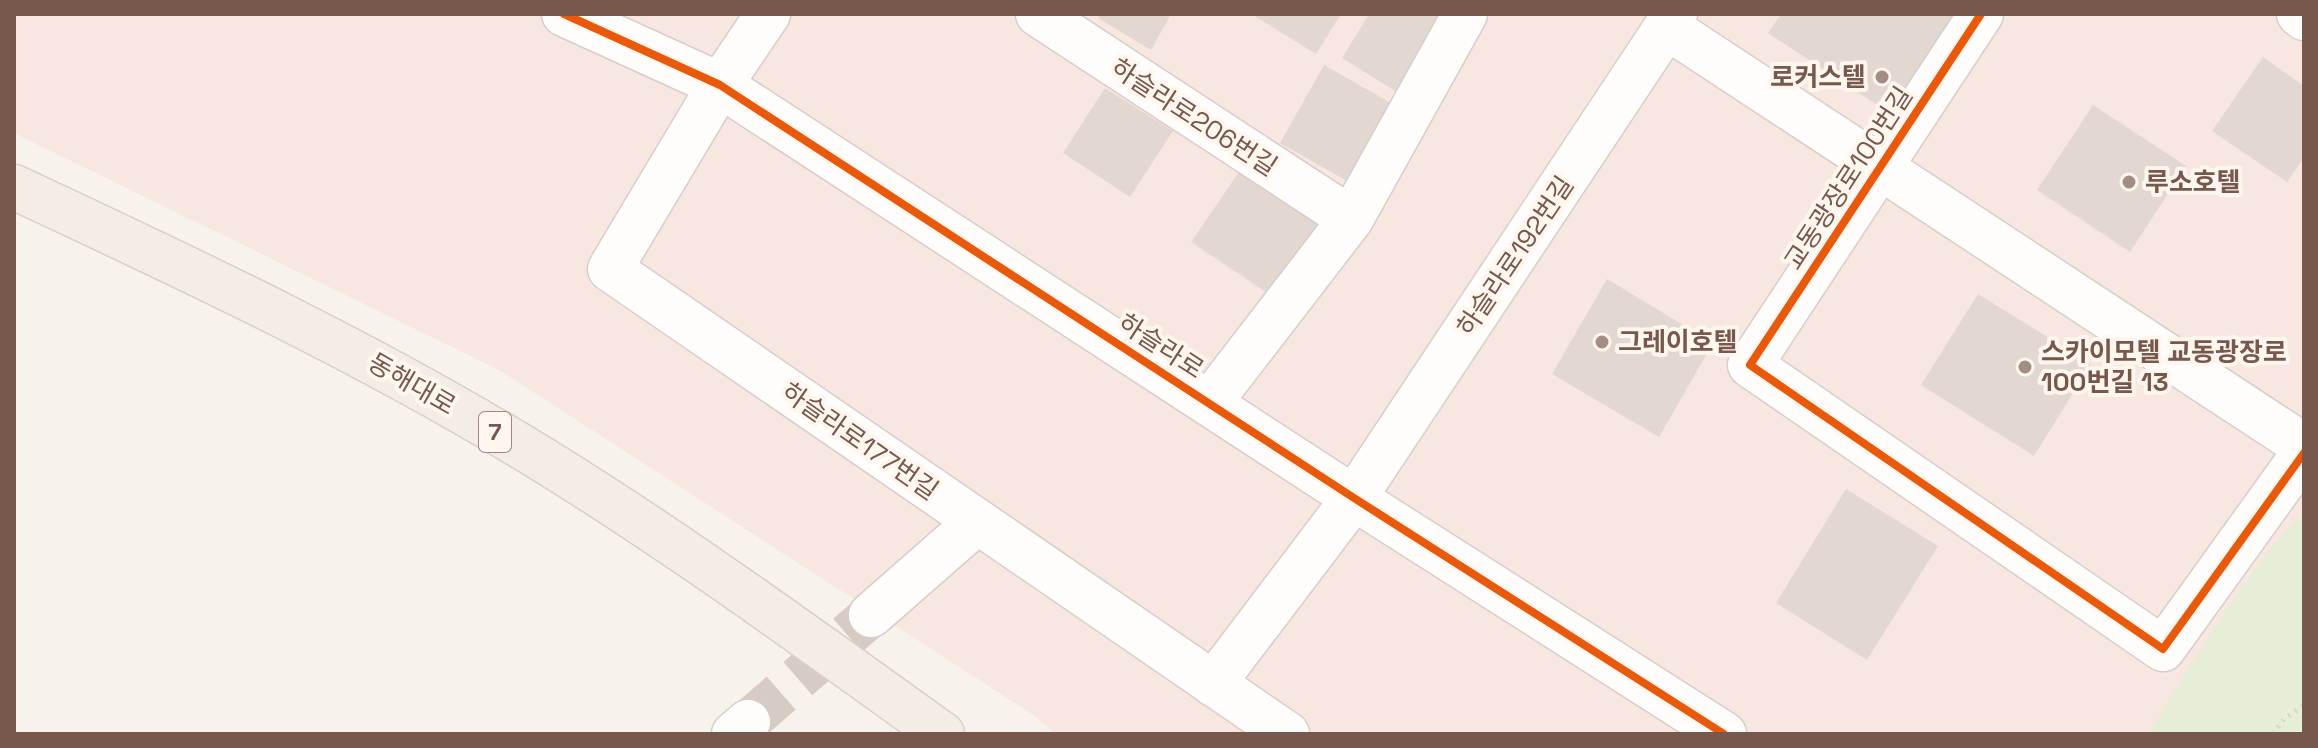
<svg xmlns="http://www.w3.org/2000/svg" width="2318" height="748" viewBox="0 0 2318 748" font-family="'Space Grotesk','Noto Sans KR',sans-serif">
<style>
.commercial{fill:#f7e7e0}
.green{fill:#e6eed7}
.building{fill:#e2d8d1}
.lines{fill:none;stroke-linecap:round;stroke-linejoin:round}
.minor-tunnel{stroke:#d7ccc4;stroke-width:44;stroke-dasharray:44 22;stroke-linecap:butt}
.minor-casing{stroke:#d6cec9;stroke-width:47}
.major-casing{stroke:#d9cfca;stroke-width:47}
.path{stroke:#dad2cf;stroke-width:5;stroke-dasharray:2 6;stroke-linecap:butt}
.minor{stroke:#fefdfc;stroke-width:44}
.major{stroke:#f3ede6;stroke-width:44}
.cycleway-casing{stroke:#fff7ef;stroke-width:13}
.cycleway{stroke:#e8590c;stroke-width:8}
.poi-dot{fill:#a48e84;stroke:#fff7ef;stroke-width:3}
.labels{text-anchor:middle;stroke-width:8;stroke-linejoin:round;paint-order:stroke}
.shield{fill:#fff7ef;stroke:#a0887d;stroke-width:2}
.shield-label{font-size:24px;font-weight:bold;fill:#77584c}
.poi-label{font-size:26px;font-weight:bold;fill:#77584c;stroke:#fff7ef;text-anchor:start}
.street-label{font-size:26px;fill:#77584c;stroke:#fff7ef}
</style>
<rect width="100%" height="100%" fill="#f7f2ec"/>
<path class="commercial" d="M14 14H2304V734H1055L1035 716 499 370 14 133Z"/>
<path class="green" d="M2304 517V734H2148C2174 693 2268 532 2304 517Z"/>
<path class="building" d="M1100 14H1171L1151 50 1098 18Z
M1258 14H1341L1316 54 1256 17Z
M1369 14H1434L1444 20 1400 94 1342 58Z
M1781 14H1967L1900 120 1768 33Z
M2263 57 2304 86V157L2287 182 2212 131Z
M1324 65 1398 107 1354 185 1280 143Z
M1105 88 1173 131 1130 197 1063 153Z
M2093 105 2186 166 2130 252 2037 190Z
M1239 172 1320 226 1272 296 1191 242Z
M1607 279 1713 343 1659 437 1552 374Z
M1978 294 2091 364 2034 456 1921 385Z
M1846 489 1938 546 1867 660 1776 603Z"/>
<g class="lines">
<path class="minor-tunnel" d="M748 722 871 615"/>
<g class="minor-casing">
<path id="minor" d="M564 14 720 85 1354 498 1724 734
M768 14 720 85 610 269 1287 734
M1038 14 1351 219
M1981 14 1750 365 2163 649 2304 453
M2299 14 2304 18
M1667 27 2304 446
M1210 402 1351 219 1465 14
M871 615 977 522
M1213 684 1354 498 1675 14
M734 734 748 722"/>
</g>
<g class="major-casing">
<path id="major" d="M14 187C194 271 375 356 545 461 681 545 812 641 942 734"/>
</g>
<path class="path" d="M2273 734 2284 719 2304 705"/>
<use href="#minor" class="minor"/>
<use href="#major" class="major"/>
<g class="cycleway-casing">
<path id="cycleway" d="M564 14 720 85 1354 498 1724 734
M1981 14 1750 365 2163 649 2304 453"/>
</g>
<use href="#cycleway" class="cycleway"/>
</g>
<g class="poi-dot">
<circle cx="1882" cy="77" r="8"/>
<circle cx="2129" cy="182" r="8"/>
<circle cx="1602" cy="342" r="8"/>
<circle cx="2025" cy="367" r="8"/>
</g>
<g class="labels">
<rect class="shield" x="479" y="412" width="32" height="40" rx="6"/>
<g class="shield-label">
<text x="495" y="440">7</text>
</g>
<g class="poi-label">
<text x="1866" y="86" text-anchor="end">로커스텔</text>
<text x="2145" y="191">루소호텔</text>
<text x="1618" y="351">그레이호텔</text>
<text x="2041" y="361">스카이모텔 교동광장로<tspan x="2041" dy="30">100번길 13</tspan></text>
</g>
<g class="street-label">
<text transform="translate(1194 117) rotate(33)" y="9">하슬라로206번길</text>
<text transform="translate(1848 178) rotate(-57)" y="9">교동광장로100번길</text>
<text transform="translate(1515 256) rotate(-56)" y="9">하슬라로192번길</text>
<text transform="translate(1161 346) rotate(33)" y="9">하슬라로</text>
<text transform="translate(412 384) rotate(30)" y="9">동해대로</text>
<text transform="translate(860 441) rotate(35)" y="9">하슬라로177번길</text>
</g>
</g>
<rect width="2318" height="748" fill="none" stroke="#77584c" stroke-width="32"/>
</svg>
